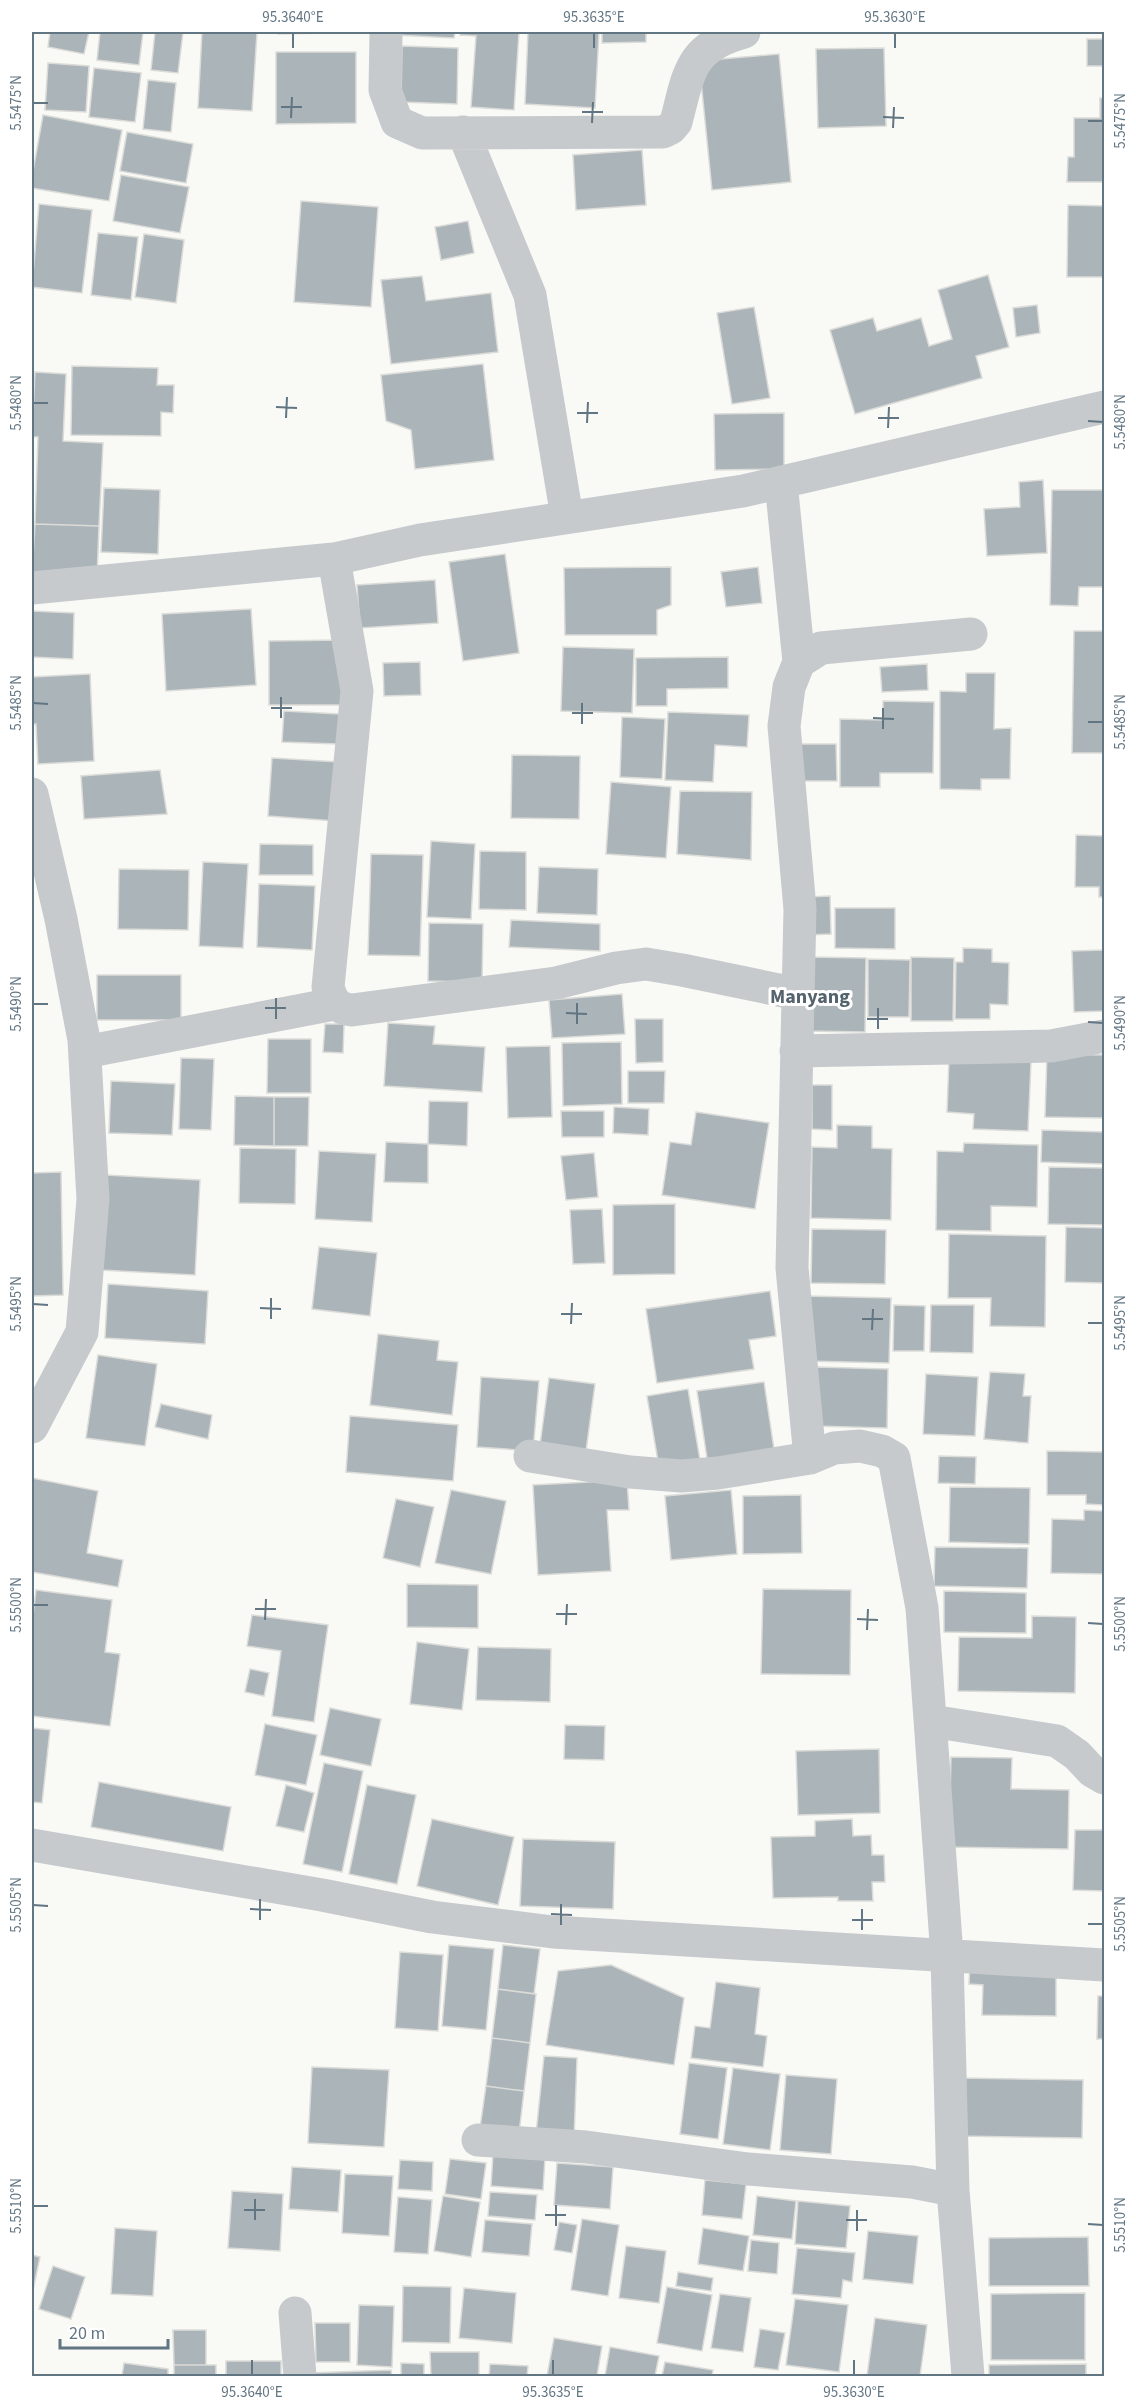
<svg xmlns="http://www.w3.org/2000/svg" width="1136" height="2408" viewBox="0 0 1136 2408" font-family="'Source Sans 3',sans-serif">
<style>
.building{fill:#aab4b9;stroke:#dbdbd8;stroke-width:1.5}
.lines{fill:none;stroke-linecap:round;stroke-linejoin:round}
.street{stroke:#c6cacd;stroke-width:33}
.ticks{fill:none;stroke:#627582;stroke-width:2}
.labels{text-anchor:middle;stroke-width:6;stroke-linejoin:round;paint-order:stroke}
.quarter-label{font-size:20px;font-weight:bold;fill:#55636d;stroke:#fff}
.neatline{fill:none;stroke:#627582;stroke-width:2}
.ticks-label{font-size:15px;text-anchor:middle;fill:#627582}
</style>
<rect width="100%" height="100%" fill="#f9f9f6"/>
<path class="building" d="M50 32H89L84 54 48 47Z
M100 32H143L139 65 97 60Z
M155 32H183L178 73 151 70Z
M202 32H257L252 111 198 108Z
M278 32H374L278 34Z
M397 32H455L454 38 396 35Z
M461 32H519L514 110 471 107 476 36 460 35Z
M528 32H599L595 108 525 104Z
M602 32H646V42L602 43Z
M1087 39H1104V66H1087Z
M402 46 458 48 457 104 401 102Z
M884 48 886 126 818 128 816 49Z
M276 52H356V123L276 124Z
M779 54 791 182 712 190 699 61Z
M48 63 89 66 86 112 45 110Z
M94 68 141 73 135 122 89 117Z
M148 80 176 83 171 132 143 129Z
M1100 98H1104V182H1067L1068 157H1074V118H1100Z
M43 115 122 130 109 201 32 188V177Z
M127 132 193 144 186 183 120 171Z
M642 150 646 205 576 210 573 155Z
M121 175 189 187 180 233 113 221Z
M301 201 378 207 371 307 294 302Z
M39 204 92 210 82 293 32 287Z
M1068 205 1104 206V277H1067Z
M468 221 474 253 441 260 435 227Z
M98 233 138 237 131 300 91 295Z
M144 234 184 240 176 303 135 297Z
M988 275 1009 347 976 356 982 378 855 414 830 330 873 318 877 331 921 318 929 346 952 339 938 290Z
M422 276 426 301 491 293 498 352 391 364 381 280Z
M1037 305 1040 333 1016 337 1013 308Z
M754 307 770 398 732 404 717 313Z
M483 364 494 460 415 469 411 430 386 421 381 375Z
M72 366 158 368 157 385H174L173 413 161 412V436L71 435Z
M35 372 66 374 63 441 103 443 99 526 35 524 38 437H32Z
M784 413V469L715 470 714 414Z
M1043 480 1047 553 987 556 984 509 1020 507 1019 482Z
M104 488 160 490 158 554 101 552Z
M1052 490H1104V587H1079L1078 606 1050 605Z
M35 524 99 526 97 577 32 574Z
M505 554 519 653 463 661 449 562Z
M671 567V605L657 610V635H565L564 568Z
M758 567 762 603 726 607 721 572Z
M435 580 438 623 360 628 357 585Z
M251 609 256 685 166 691 162 614Z
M32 611 74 613 73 659 32 657Z
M1074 631H1104V753H1072Z
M342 640 343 705H269V641Z
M563 647 634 649 632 713 561 711Z
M728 657V688L667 689V706H636V658Z
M420 662 421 695 384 696 383 663Z
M927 664 928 690 882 692 880 667Z
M966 673H995L994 729 1011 728 1010 779H981V790L940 789V691L966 692Z
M90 674 94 761 38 764 36 724H32V677Z
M883 701 934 702 933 773H880V787H840V719L883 720Z
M284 711 339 714 338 744 282 742Z
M668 712 749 715 747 747 715 745 713 782 665 780Z
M622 717 665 719 662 779 620 777Z
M798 744H836L837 781H798Z
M512 755 580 756 579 819 511 818Z
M272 758 339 762 335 821 268 816Z
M160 770 167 814 84 819 81 776Z
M611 782 671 787 666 858 606 854Z
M680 791 752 792 751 860 677 854Z
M1076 835 1104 836V897H1099V887H1075Z
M431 841 475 844 471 919 427 917Z
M260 844 313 845V875H259Z
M480 851 526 852V910L479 909Z
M371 854 423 855 420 956 368 955Z
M203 862 248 864 243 948 199 946Z
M539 867 598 869 597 915 537 913Z
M119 869 189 870 188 930 118 929Z
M259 884 315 886 312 950 257 947Z
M830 896 831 934 808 935 807 897Z
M835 908H895V949L835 948Z
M511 920 600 924V951L509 947Z
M429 923 483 924 482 982 428 981Z
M963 948 992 949V962L1009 963 1008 1005 990 1004V1019H955L956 962H963Z
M1104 950V1011L1074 1012 1072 951Z
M810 957 866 958 865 1032 808 1031Z
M911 957 954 958 953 1021H911Z
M868 959 910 960 909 1017H868Z
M97 975H181V1020H97Z
M622 994 625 1034 552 1038 549 1000Z
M635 1019H663V1062L636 1063Z
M388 1023 435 1026 433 1044 485 1047 482 1092 384 1086Z
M325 1024H344L343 1053 323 1052Z
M268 1039H311V1093H267Z
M621 1042 622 1104 563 1106 562 1043Z
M550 1046 552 1117 508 1118 506 1047Z
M1047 1054 1104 1055V1118L1045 1117Z
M181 1058 214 1059 211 1130 179 1129Z
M949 1059 1031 1062 1028 1131 973 1129 974 1114 947 1112Z
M628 1071H665L664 1103H628Z
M111 1081 175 1084 172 1135 109 1133Z
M812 1085H832V1130L812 1129Z
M235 1096 274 1097V1146L234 1145Z
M274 1097H309L308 1146H274Z
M429 1101 468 1102 467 1146 428 1144Z
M614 1107 649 1109 648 1135 613 1133Z
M561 1111H604V1137H562Z
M696 1112 769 1123 755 1209 662 1195 670 1142 691 1145Z
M837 1125 872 1126V1148L892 1149 891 1220 811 1218 812 1147 837 1148Z
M1042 1130 1104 1132V1164L1041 1162Z
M386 1142 428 1144V1183L384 1182Z
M964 1143 1038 1145 1037 1207 991 1206V1231L936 1230 937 1151 963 1152Z
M240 1148 296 1149 295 1204 239 1203Z
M319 1151 376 1154 372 1222 315 1219Z
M594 1153 598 1197 566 1200 561 1156Z
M1049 1167 1104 1168V1225L1048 1224Z
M61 1172 63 1295 32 1296V1173Z
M105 1175 200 1180 195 1275 100 1270Z
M675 1204V1274L613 1275V1205Z
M602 1209 605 1263 573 1264 570 1210Z
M1066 1227 1104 1228V1283L1065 1282Z
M812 1229 886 1230 885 1284 811 1283Z
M949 1234 1046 1236 1045 1327 990 1326 991 1298H948Z
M319 1247 377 1253 370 1316 312 1309Z
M108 1284 208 1291 205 1344 105 1338Z
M770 1291 776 1336 749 1340 754 1369 657 1383 646 1309Z
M807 1296 891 1298 889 1363 806 1361Z
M894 1305 925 1306 924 1351H893Z
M931 1305H974L973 1353 930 1352Z
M378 1334 439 1341 437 1360 458 1362 452 1415 370 1405Z
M98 1355 157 1364 145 1446 86 1438Z
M817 1367 888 1369 887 1428 816 1426Z
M990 1372 1025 1374 1023 1396H1031L1028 1443 984 1439Z
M926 1374 978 1377 975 1436 923 1434Z
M481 1377 539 1381 533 1451 477 1447Z
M549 1378 595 1384 586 1451 540 1445Z
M764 1382 775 1456 708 1465 697 1391Z
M688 1389 700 1460 659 1467 647 1396Z
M161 1404 212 1415 208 1439 155 1427Z
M350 1416 458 1425 453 1481 346 1472Z
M1047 1451 1104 1452V1505L1086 1504V1495H1047Z
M939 1456 976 1457 975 1484 938 1483Z
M32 1478 98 1491 87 1553 123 1560 118 1587 32 1572Z
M627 1480 629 1510H607L611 1571 538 1575 533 1485Z
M950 1487 1030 1488 1029 1544 949 1542Z
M451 1490 506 1501 491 1574 435 1563Z
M731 1490 737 1554 671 1560 665 1496Z
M801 1495 802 1553 743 1554V1496Z
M396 1499 434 1507 420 1567 383 1558Z
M1084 1510 1104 1511V1574L1051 1573 1052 1519 1084 1520Z
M935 1547 1028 1548 1027 1588 934 1586Z
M407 1584 478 1585V1628L407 1627Z
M763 1589 851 1590 850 1675 761 1674Z
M36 1590 112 1600 105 1652 120 1654 110 1726 32 1716V1624Z
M944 1591 1026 1593V1633L944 1632Z
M252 1615 328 1625 314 1722 272 1716 281 1651 247 1646Z
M1032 1616 1076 1617 1075 1693 958 1691 959 1637 1032 1638Z
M417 1642 469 1649 462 1710 410 1704Z
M478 1647 551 1649 550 1702 476 1700Z
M250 1669 269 1673 264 1696 245 1692Z
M330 1708 381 1719 371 1766 320 1755Z
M265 1724 317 1735 306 1785 255 1775Z
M565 1725 605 1726 604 1760 564 1759Z
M32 1728 50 1730 42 1803 32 1802Z
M879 1749 880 1813 798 1815 796 1751Z
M951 1757 1012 1758 1011 1789 1069 1790 1068 1849 949 1847Z
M324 1763 363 1771 342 1872 303 1864Z
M99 1782 231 1807 223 1851 91 1827Z
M286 1785 314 1793 304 1832 276 1826Z
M367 1785 416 1795 397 1884 349 1874Z
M432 1819 514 1837 498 1905 417 1886Z
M852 1819 853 1836 871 1835 872 1855H884L885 1882H872L873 1901H838V1897L773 1898 771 1837 815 1836V1821Z
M1075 1830H1104V1891L1073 1890Z
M523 1839 615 1842 613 1909 520 1906Z
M449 1945 494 1949 486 2030 442 2026Z
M503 1945 540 1949 534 1994 498 1989Z
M400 1952 443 1955 438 2031 395 2028Z
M970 1961 1056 1973V2016L982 2015 983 1985 969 1984Z
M611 1965 684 1998 674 2065 546 2045 558 1971Z
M716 1982 760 1988 755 2034 767 2036 763 2067 691 2058 695 2026 710 2028Z
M498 1989 536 1994 530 2043 492 2038Z
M1098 1996H1104V2039H1097Z
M492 2038 530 2043 524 2091 486 2086Z
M544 2056 577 2058 574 2139 536 2134Z
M689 2063 727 2068 718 2139 680 2134Z
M312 2067 389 2070 384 2147 308 2143Z
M733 2068 780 2074 770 2150 723 2144Z
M786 2075 837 2079 831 2154 780 2150Z
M960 2078 1083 2080 1082 2138 959 2136Z
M486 2086 524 2091 519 2133 480 2128Z
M493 2154 545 2158 543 2190 491 2186Z
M450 2159 486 2163 481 2199 445 2194Z
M400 2160 433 2162 432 2191 398 2189Z
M557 2163 613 2167 610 2209 554 2205Z
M292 2167 341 2170 338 2212 289 2209Z
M345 2174 393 2176 389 2236 342 2233Z
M705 2180 746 2184 742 2219 702 2215Z
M232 2191 283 2194 280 2251 228 2248Z
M490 2192 537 2195 535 2220 488 2216Z
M443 2196 480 2202 471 2257 434 2251Z
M757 2196 796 2201 792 2239 753 2235Z
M398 2197 432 2200 428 2254 394 2252Z
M798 2201 850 2206 846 2248 795 2244Z
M582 2219 619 2225 608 2296 571 2290Z
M485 2220 532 2224 529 2256 482 2252Z
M559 2222 577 2225 572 2253 554 2250Z
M115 2228 157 2231 153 2296 111 2294Z
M703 2228 749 2236 743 2271 698 2264Z
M868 2231 918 2236 913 2284 863 2279Z
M1088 2237 1089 2286H989V2238Z
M751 2240 779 2243 777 2274 748 2271Z
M626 2246 666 2251 659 2303 619 2298Z
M797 2248 855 2253 852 2282 843 2280 841 2298 792 2294Z
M32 2255 40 2257 32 2295Z
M53 2266 85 2277 71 2319 39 2309Z
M678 2272 713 2278 711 2291 676 2286Z
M403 2286 451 2287 450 2343 402 2342Z
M667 2287 712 2295 702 2351 657 2343Z
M464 2288 516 2293 512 2343 459 2338Z
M1085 2293V2360H991V2294Z
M720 2294 751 2298 743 2352 711 2348Z
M795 2299 848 2305 839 2372 786 2365Z
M359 2305 394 2306 392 2367 357 2365Z
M875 2318 927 2325 920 2376H867Z
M315 2323H350V2362H316Z
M760 2329 785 2333 778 2370 754 2367Z
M173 2330H206V2365H174Z
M554 2338 602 2346 597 2376H547Z
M610 2347 659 2356 655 2376H605Z
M430 2352H479V2376H431Z
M226 2361H281V2376H226Z
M665 2362 713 2370 712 2376H662Z
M124 2363 168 2369V2376H122Z
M401 2363 424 2364V2376H401Z
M490 2364 528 2366 527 2376H489Z
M1086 2364V2376H989V2365Z
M174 2365H216V2376H174Z
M391 2370 392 2376H309V2373Z"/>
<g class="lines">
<path class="street" d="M386 32 385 90 397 122 422 133 663 132 671 128 676 122C689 73 689 47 744 32
M463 132 530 295 567 517
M781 482 799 662
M334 559 357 691 328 987C332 1001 337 1009 352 1010L556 983 616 968 646 964 682 970 798 994
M32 588 334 559 420 540 743 491 1104 407
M32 794 61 919 84 1040 93 1199 82 1332 32 1427
M796 1051 1051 1046 1104 1036
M85 1052 334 1004
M530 1456 630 1472 681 1476 718 1473 810 1458 834 1448 860 1446 882 1451 894 1458 922 1608 947 1956 953 2190 968 2376
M810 1458 792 1268 800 909 784 726 789 687 799 662 821 648 971 634
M931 1721 1057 1741 1077 1755 1092 1771 1104 1778
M32 1845 322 1895 432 1917 553 1932 1104 1965
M478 2140 586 2147 748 2169 912 2182 953 2190
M295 2313 300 2376"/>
</g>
<path class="ticks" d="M293 48V33M594 48V33M895 48V33M33 103H48M281 107H302M582 112H603M883 117 904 118M291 118 292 97M1088 121H1103M592 123 593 102M893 128 894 107M33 403H48M276 407 297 408M577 413H598M286 418 287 397M878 418H899M1088 421 1103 422M587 423 588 402M888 428 889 407M33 703 48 704M271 708H292M572 713H593M281 718V697M873 718 894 719M1088 722H1103M582 724V703M883 729V708M33 1004H48M265 1008H286M566 1013 587 1014M276 1019V998M867 1019H888M1088 1022 1103 1023M577 1024V1003M878 1029V1008M33 1304 48 1305M260 1308 281 1309M561 1314H582M271 1319V1298M862 1319H883M1088 1323H1103M571 1324 572 1303M872 1330 873 1309M33 1605H48M255 1609H276M556 1614H577M857 1619 878 1620M265 1620 266 1599M1088 1623 1103 1624M566 1625 567 1604M867 1630 868 1609M33 1905 48 1906M250 1909 271 1910M551 1914 572 1915M260 1920V1899M852 1920H873M1088 1924H1103M561 1925V1904M862 1930V1909M33 2206H48M244 2210H265M545 2215H566M255 2220V2199M846 2220H867M1088 2224 1103 2225M556 2226V2205M857 2231V2210M252 2375V2360M553 2375V2360M854 2375V2360"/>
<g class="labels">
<g class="quarter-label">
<text x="810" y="1003">Manyang</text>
</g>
</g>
<rect width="1136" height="2408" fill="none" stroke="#ffffff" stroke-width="66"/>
<path d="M60 2339v9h108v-9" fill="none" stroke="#627582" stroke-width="3"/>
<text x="69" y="2339" font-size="18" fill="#627582" stroke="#ffffff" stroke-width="4.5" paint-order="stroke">20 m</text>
<rect x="33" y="33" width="1070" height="2342" class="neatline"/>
<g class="ticks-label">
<text x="293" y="22">95.3640°E</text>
<text x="594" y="22">95.3635°E</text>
<text x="895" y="22">95.3630°E</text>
<text transform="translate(16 103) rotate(-90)" y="5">5.5475°N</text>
<text transform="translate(1120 121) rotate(-90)" y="5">5.5475°N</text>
<text transform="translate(16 403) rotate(-90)" y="5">5.5480°N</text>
<text transform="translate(1120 422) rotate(-90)" y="5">5.5480°N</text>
<text transform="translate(16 703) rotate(-90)" y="5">5.5485°N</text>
<text transform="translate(1120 722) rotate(-90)" y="5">5.5485°N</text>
<text transform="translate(16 1004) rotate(-90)" y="5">5.5490°N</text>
<text transform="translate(1120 1023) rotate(-90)" y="5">5.5490°N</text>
<text transform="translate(16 1304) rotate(-90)" y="5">5.5495°N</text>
<text transform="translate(1120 1323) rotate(-90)" y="5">5.5495°N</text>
<text transform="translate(16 1605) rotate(-90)" y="5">5.5500°N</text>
<text transform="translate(1120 1624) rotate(-90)" y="5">5.5500°N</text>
<text transform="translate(16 1905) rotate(-90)" y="5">5.5505°N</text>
<text transform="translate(1120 1924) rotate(-90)" y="5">5.5505°N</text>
<text transform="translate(16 2206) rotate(-90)" y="5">5.5510°N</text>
<text transform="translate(1120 2225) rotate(-90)" y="5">5.5510°N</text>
<text x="252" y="2397">95.3640°E</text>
<text x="553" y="2397">95.3635°E</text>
<text x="854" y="2397">95.3630°E</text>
</g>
</svg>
